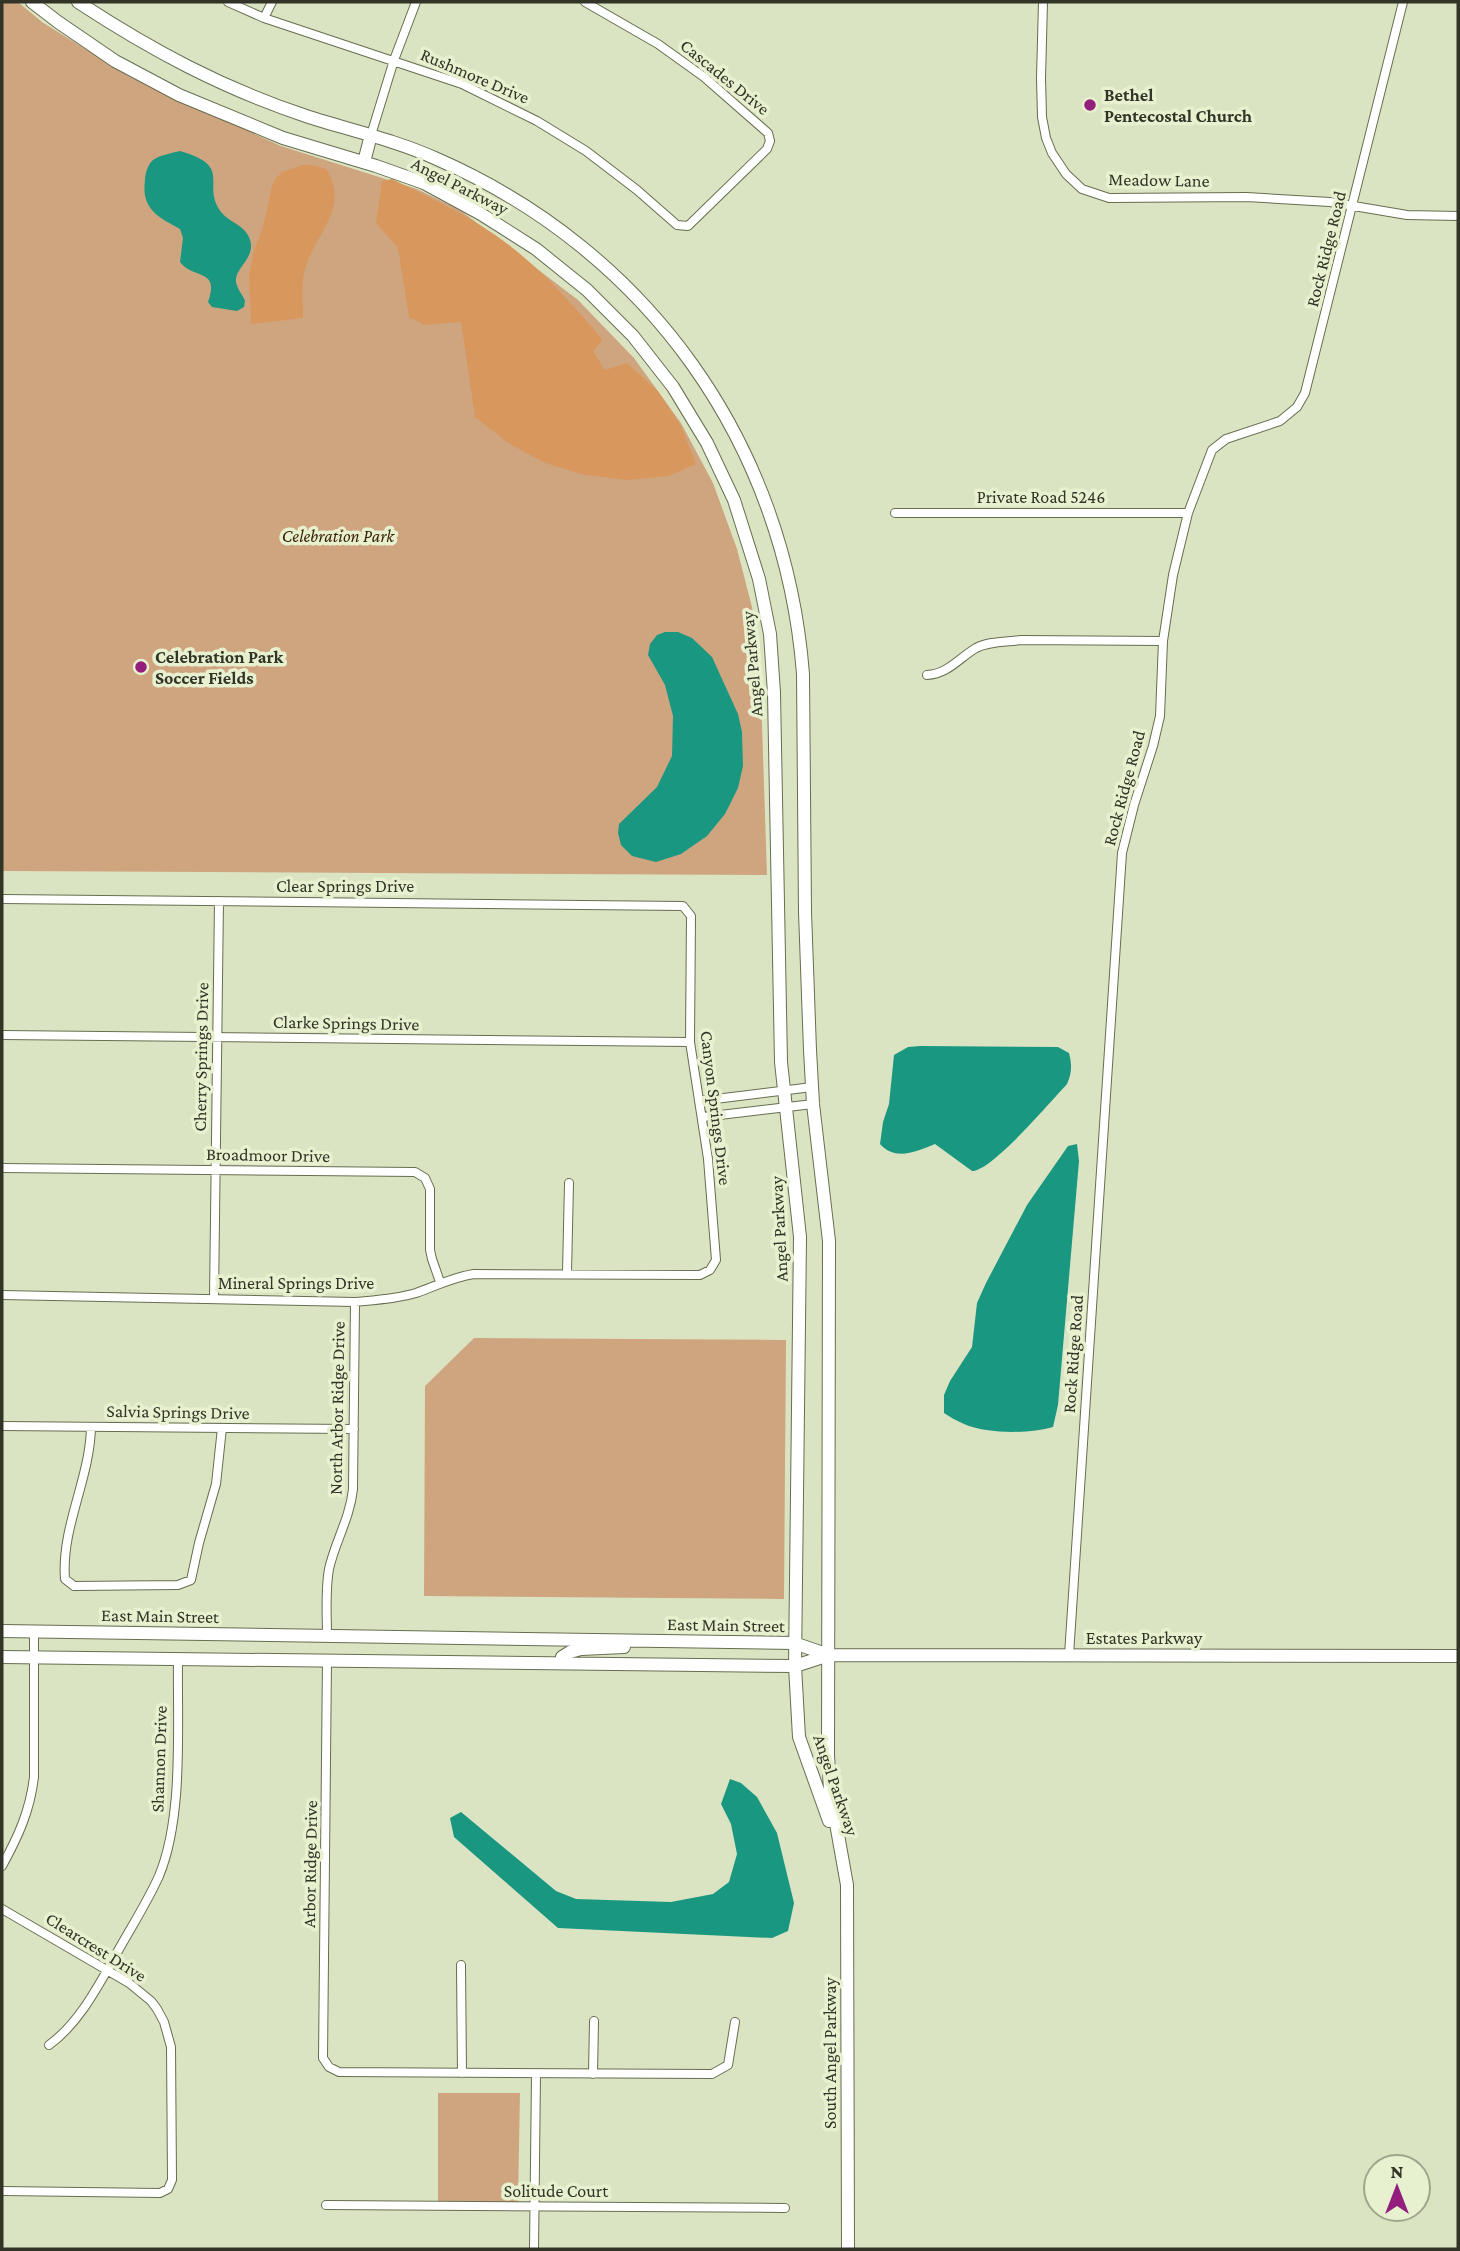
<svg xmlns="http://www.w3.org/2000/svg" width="1460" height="2251" viewBox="0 0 1460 2251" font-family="'Crimson Pro',serif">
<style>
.green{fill:#cfa580}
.forest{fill:#d8985d}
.water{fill:#1a9780}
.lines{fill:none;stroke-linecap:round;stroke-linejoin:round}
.minor-casing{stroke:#666e50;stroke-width:10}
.secondary-casing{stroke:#666e50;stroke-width:14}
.minor{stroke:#fff;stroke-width:8}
.secondary{stroke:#fff;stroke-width:12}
.poi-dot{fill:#931e7c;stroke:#e8f1cf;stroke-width:2.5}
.labels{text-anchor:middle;stroke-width:7;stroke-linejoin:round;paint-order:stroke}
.street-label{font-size:18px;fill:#313427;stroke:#e8f1cf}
.poi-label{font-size:18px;font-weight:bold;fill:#313427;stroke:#e8f1cf;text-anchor:start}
.park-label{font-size:18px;font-style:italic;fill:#3c2207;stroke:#e8f1cf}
</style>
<rect width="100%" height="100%" fill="#dbe4c2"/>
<path class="green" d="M2 2H18L42 22 130 77 281 146 417 189 460 210 578 300 634 358 681 423 713 483 737 549 752 607 760 664 767 875 2 871Z
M474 1338 786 1340 784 1599 424 1596 425 1386Z
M438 2093H520L518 2203H438Z"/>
<path class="forest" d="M302 165H311L326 169C351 207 315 234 305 269 301 283 303 303 303 318L251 324 249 276 254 250 263 227 272 186 276 178 282 172Z
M392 179C432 199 473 217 509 245 544 272 574 306 603 340L593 351 605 370 627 363 658 391 681 426 696 464 669 476 627 480 585 475 545 463 508 443 475 417 461 322 425 325 409 317 398 248 376 223 382 181Z"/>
<path class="water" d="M180 151C235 167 200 184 221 212 229 222 244 225 249 237 258 258 234 267 236 282 237 289 243 295 245 301L244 307 237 311 212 307 208 302C220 268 194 280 180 262L183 238 180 229C158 217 141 209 145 180 145 174 148 164 153 160 160 155 172 153 180 151Z
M665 632H678L692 638 712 657 738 714 742 732 743 766 738 788 725 814 707 836 681 854 656 862 632 856 621 845 618 833 619 824 657 787 672 756 673 716 665 685 648 655 650 644 657 635Z
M920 1046 1058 1047 1069 1053C1072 1065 1072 1073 1067 1084 1051 1101 992 1171 972 1171L935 1144C916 1152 895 1161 880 1144L883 1122 889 1104 894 1055 908 1047Z
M1077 1144 1079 1161 1058 1405 1053 1427C1029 1434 987 1434 964 1424 957 1421 950 1417 944 1413V1395L950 1381 972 1347 977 1303 986 1283 1027 1205 1068 1146Z
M730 1779 741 1783 757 1797 777 1833 794 1903 788 1931 772 1938 558 1928 454 1837 450 1818 461 1812 556 1891 576 1899 671 1902 713 1894 729 1882 737 1854 731 1824 721 1804Z"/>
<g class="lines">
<g class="minor-casing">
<path id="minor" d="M228 2 264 18 462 84 537 121 586 151 637 190 677 225 688 226 767 149 770 141 768 133 704 77 658 44 585 2
M1043 2 1041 78 1042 117 1046 138 1052 153 1066 174 1082 189 1109 198 1247 197 1330 202 1407 215 1458 216
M264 18 272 2
M371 135 394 60 416 2
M895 513H1188
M927 675C948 674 959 658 976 648 989 641 1007 642 1021 640L1163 641
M2 899 683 906 691 916 690 1042 708 1159 716 1260 710 1270 700 1275 474 1274C453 1277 436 1286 416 1293 396 1299 376 1300 355 1302L2 1295
M2 1035 690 1042
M699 1101 812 1087
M703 1117 813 1104
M2 1168 415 1172 425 1178 430 1189V1250L432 1259 440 1282
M567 1273 569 1183
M214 1298 219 901
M2 1426 354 1429
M91 1427C90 1479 61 1527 65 1579L74 1586 178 1585 191 1580 199 1543 216 1484 222 1428
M327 1636C327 1614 325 1591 329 1569 335 1542 350 1518 353 1489L355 1302
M1069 1655 1122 853 1134 805 1153 746 1160 716 1163 641 1173 575 1188 513 1212 450 1226 439 1280 421 1297 407 1305 393 1403 2
M327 1660 323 2058 329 2067 339 2072 712 2074 728 2065 735 2022
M2 1866C18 1837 30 1811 34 1777V1631
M2 1909 129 1983 151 2001 157 2009 164 2022 171 2047 172 2180 168 2189 160 2193 2 2191
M461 1965 462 2073
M49 2045C77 2025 96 1990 113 1960 128 1932 146 1905 159 1876 184 1816 177 1724 178 1659
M593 2074 594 2021
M326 2205 785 2208
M534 2249 536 2074"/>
</g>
<g class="secondary-casing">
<path id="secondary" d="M32 2 58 22 115 61 179 95 283 138 376 166 424 183 481 214 536 249 587 290 633 336 673 387 707 443 734 500 759 579 770 634 774 693 781 1062 800 1237 795 1666 799 1737 829 1821
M78 2C151 50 222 88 306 116 349 130 395 140 437 159 649 252 785 444 803 674L805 912 810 1050 813 1104 829 1241 828 1755 830 1790 847 1885 848 2249
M364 162 371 135
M2 1631 794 1643 829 1655
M2 1657 795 1666 829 1655 1458 1656
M561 1663 562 1657 570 1652 581 1649 624 1647"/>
</g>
<use href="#minor" class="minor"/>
<use href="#secondary" class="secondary"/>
</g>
<g class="poi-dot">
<circle cx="1090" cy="105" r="7"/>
<circle cx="141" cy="667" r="7"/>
</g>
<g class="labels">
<g class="street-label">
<text transform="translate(475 76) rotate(23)" y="6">Rushmore Drive</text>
<text transform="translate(725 77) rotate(39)" y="6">Cascades Drive</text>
<text transform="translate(1159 180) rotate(1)" y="6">Meadow Lane</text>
<text transform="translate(460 186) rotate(27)" y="6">Angel Parkway</text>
<text transform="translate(1326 249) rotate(-76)" y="6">Rock Ridge Road</text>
<text x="1041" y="503">Private Road 5246</text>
<text transform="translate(752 664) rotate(-95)" y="6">Angel Parkway</text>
<text transform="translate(1124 788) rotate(-75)" y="6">Rock Ridge Road</text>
<text x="345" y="892">Clear Springs Drive</text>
<text transform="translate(346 1023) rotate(1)" y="6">Clarke Springs Drive</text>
<text transform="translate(201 1057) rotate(-89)" y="6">Cherry Springs Drive</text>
<text transform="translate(716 1108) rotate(83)" y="6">Canyon Springs Drive</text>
<text transform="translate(268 1155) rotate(1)" y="6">Broadmoor Drive</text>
<text transform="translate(779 1229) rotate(-93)" y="6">Angel Parkway</text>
<text x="296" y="1289">Mineral Springs Drive</text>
<text transform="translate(1073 1354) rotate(-86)" y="6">Rock Ridge Road</text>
<text transform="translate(337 1408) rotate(-89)" y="6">North Arbor Ridge Drive</text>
<text transform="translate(178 1412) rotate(1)" y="6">Salvia Springs Drive</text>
<text transform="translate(160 1616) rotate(1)" y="6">East Main Street</text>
<text transform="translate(726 1625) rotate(1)" y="6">East Main Street</text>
<text x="1144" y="1644">Estates Parkway</text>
<text transform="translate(159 1759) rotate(-88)" y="6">Shannon Drive</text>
<text transform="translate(836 1785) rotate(71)" y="6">Angel Parkway</text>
<text transform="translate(310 1864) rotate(-89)" y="6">Arbor Ridge Drive</text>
<text transform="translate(96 1947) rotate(32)" y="6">Clearcrest Drive</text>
<text transform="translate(830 2053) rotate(-90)" y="6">South Angel Parkway</text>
<text x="556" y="2197">Solitude Court</text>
</g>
<g class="poi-label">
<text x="1104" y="101">Bethel<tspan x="1104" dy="21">Pentecostal Church</tspan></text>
<text x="155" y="663">Celebration Park<tspan x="155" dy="21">Soccer Fields</tspan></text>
</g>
<g class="park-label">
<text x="338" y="542">Celebration Park</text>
</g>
</g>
<rect width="1460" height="2251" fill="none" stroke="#313427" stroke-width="7"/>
<g transform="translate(1397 2188)"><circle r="33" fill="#e8f1cf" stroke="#9fa58c" stroke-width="2"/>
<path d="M0-5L12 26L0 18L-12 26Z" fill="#931e7c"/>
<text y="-10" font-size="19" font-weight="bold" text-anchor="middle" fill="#313427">N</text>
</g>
</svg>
